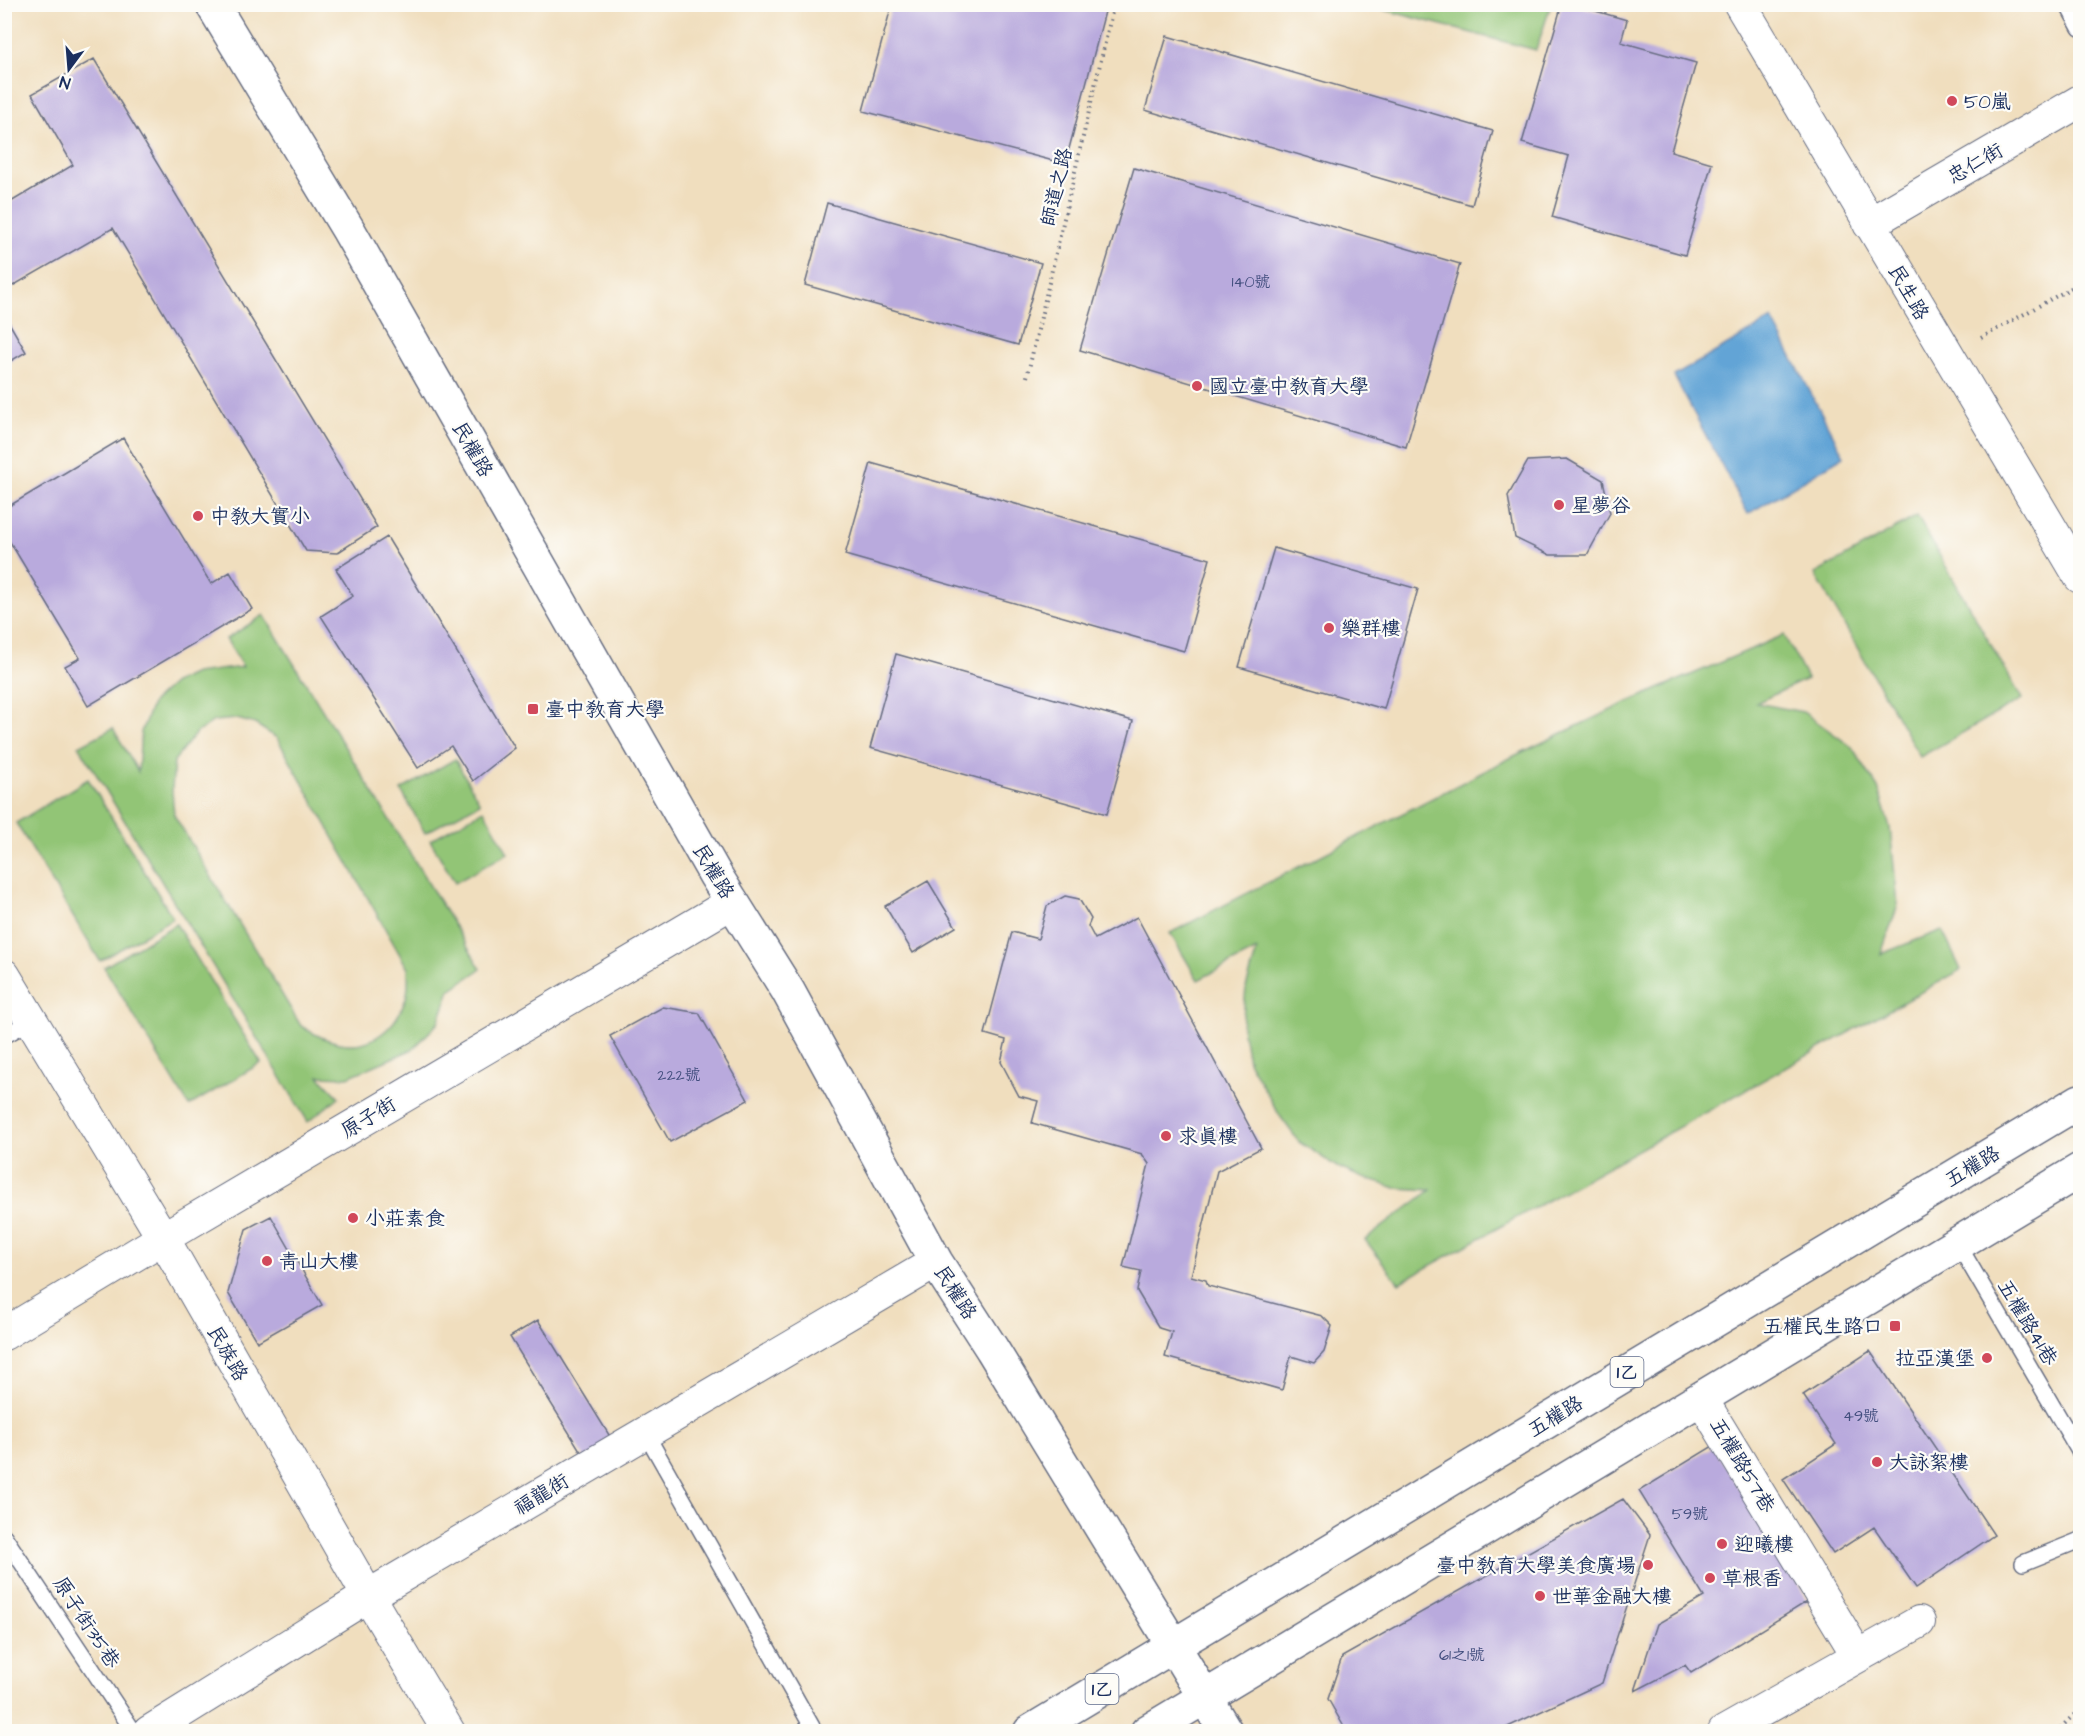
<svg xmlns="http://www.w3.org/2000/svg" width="2085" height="1736" viewBox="0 0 2085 1736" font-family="'Architects Daughter','LXGW WenKai TC',sans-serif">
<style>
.green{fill:#92c576;stroke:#567a6a;stroke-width:1.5;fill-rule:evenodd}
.water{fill:#62a4d6;stroke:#3e6a9a;stroke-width:1.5}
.building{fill:#b9aadd}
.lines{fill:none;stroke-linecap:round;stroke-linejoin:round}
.lane-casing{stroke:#666c80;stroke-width:18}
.street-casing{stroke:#666c80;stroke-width:34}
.secondary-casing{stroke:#666c80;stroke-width:36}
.primary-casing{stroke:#666c80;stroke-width:36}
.path{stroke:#666c80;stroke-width:4;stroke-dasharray:1.5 4.5;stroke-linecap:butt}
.lane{stroke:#fff;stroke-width:15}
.street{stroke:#fff;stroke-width:32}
.secondary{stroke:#fff;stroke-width:33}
.primary{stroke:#fff;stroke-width:33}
.poi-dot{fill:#d1495b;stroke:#fdfcf7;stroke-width:2}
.labels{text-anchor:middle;stroke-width:4.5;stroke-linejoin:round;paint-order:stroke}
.number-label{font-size:16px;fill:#424e7e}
.shield{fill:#fdfcf7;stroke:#5f6c8c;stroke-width:1.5}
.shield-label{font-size:18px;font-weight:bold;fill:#1b2f5e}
.poi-label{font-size:20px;fill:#1b2f5e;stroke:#fdfcf7;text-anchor:start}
.street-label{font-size:20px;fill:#1b2f5e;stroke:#fdfcf7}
</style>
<rect width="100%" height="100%" fill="#fdfcf7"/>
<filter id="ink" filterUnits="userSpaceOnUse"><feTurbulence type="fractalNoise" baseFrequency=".0167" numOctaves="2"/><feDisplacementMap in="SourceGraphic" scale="12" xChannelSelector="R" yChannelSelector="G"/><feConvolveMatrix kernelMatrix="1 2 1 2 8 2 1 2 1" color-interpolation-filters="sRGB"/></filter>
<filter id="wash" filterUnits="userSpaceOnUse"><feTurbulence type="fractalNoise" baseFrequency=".008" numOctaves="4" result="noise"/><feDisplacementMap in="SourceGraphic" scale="24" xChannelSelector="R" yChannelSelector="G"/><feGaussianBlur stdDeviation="1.35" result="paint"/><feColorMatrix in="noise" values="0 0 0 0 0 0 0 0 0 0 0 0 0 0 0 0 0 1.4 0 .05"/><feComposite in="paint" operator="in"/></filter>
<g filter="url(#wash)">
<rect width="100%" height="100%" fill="#f0debe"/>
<path class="green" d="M1366 5H1551L1536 50Z
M1917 516 2022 699 1920 757 1815 574Z
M264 615 481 969 450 990 438 1023 413 1049 348 1077 319 1076 339 1097 308 1122 79 746 113 728 138 772 141 732 153 702 174 683 195 673 243 667 226 639ZM237 719 255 724 277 738 408 969C408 978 409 989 406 998 394 1034 364 1054 326 1039 317 1036 309 1031 301 1026L174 815 172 790 174 761 196 733 214 721Z
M1784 635 1807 679 1756 703 1803 712 1852 747 1878 788 1890 828 1898 905 1881 954 1942 930 1961 970 1399 1283 1365 1240 1431 1190 1396 1188 1363 1178 1337 1167 1299 1142 1280 1116 1248 1061 1242 1027 1246 988 1257 950 1198 980 1170 933 1516 755 1628 702Z
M455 759 480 803 425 833 401 790Z
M88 779 173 918 100 961 16 823Z
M484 810 508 853 455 883 430 840Z
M176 924 261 1063 189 1106 104 967Z"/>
<path class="water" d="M1772 319 1844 456 1748 514 1674 376Z"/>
<g id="blocks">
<path class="building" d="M892 4H1107L1065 164 863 111Z
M1562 4H1571L1627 20 1621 42 1696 63 1671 151 1712 163 1685 255 1552 217 1569 156 1522 143Z
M1167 36 1493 131 1472 205 1145 110Z
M94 59 377 527 337 553 306 551 113 228 4 291V206L73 165 32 94Z
M1134 168 1460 264 1406 447 1080 350Z
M827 203 1041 263 1018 345 805 285Z
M4 314 26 352 4 365Z
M123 438 211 584 230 572 252 609 88 706 65 666 80 658 4 532V509Z
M1567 459 1603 480 1610 513 1587 555H1550L1515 538 1508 496 1528 461Z
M871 463 1210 559 1184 651 845 555Z
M387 537 515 748 473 781 451 746 418 768 321 616 353 596 336 569Z
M1274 548 1418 589 1384 709 1239 667Z
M896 654 1133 721 1107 814 870 748Z
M928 881 956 927 913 953 885 906Z
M1065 896 1079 899 1091 919 1088 926 1095 939 1137 917 1261 1148 1217 1171 1191 1276 1206 1280 1208 1286 1322 1316 1332 1326 1324 1352 1314 1363 1291 1356 1282 1390 1165 1357 1172 1332 1159 1328 1137 1291 1141 1271 1123 1267 1149 1164 1142 1154 1032 1123 1038 1101 1019 1096 1001 1062 1006 1040 985 1034 1012 932 1038 939 1047 906Z
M663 1007 699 1013 748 1100 670 1142 610 1036Z
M271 1216 322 1305 257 1342 228 1293 246 1229Z
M538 1320 614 1443 586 1460 510 1337Z
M1870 1351 1994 1535 1916 1588 1874 1527 1833 1554 1783 1479 1836 1444 1803 1395Z
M1713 1446 1808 1601 1691 1673 1685 1665 1635 1691 1657 1624 1704 1597 1639 1491Z
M1623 1499 1650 1535 1602 1683 1497 1732H1347L1328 1699 1342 1657Z"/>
</g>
</g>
<g filter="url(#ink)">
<use href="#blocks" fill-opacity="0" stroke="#666c80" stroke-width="1.5"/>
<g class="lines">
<g class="lane-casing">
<path id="lane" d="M2067 4 2080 28
M4 1036 31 1021
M1958 1244 2080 1453
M645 1432 815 1732
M4 1536 134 1732
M2023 1563 2080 1540"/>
</g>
<g class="street-casing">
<path id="street" d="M1740 4 2080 577
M1869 224 2080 101
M4 975 163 1238 368 1596 449 1732
M4 1334 163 1238 733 902
M1701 1398 1858 1656
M149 1732 368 1596 936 1262
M1724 1732 1919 1622"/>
</g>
<g class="secondary-casing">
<path id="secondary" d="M212 4 349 231 716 876 788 991 936 1262 992 1349 1226 1732"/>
</g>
<g class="primary-casing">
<path id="primary" d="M1030 1732 2080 1101
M1147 1732 2080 1170"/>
</g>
<path class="path" d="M1981 338 2080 283
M1027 377 1114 4
M2056 1732 2080 1709"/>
<use href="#lane" class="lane"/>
<use href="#street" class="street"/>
<use href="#secondary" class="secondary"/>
<use href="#primary" class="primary"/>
</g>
</g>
<g class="poi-dot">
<circle cx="1952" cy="101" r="6"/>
<circle cx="1197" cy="386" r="6"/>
<circle cx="1559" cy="505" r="6"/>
<circle cx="198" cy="516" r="6"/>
<circle cx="1329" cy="628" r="6"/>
<rect x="527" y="703" width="12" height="12" rx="3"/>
<circle cx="1166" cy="1136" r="6"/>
<circle cx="353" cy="1218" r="6"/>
<circle cx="267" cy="1261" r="6"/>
<rect x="1889" y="1320" width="12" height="12" rx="3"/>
<circle cx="1987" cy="1358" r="6"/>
<circle cx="1877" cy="1462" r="6"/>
<circle cx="1722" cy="1544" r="6"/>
<circle cx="1648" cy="1565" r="6"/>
<circle cx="1710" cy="1578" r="6"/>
<circle cx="1540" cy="1596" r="6"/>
</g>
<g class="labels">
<g class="number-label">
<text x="1251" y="287">140號</text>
<text x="679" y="1080">222號</text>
<text x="1861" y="1421">49號</text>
<text x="1690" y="1519">59號</text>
<text x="1462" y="1660">61之1號</text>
</g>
<g class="shield">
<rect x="1610.5" y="1357" width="33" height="30" rx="4.5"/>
<rect x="1085.5" y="1674" width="33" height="30" rx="4.5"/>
</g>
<g class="shield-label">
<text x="1627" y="1378">1乙</text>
<text x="1102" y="1695">1乙</text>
</g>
<g class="poi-label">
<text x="1964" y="108">50嵐</text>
<text x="1209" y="393">國立臺中教育大學</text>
<text x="1571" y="512">星夢谷</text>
<text x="210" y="523">中教大實小</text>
<text x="1341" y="635">樂群樓</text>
<text x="545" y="716">臺中教育大學</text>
<text x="1178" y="1143">求真樓</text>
<text x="365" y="1225">小莊素食</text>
<text x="279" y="1268">青山大樓</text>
<text x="1883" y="1333" text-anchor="end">五權民生路口</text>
<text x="1975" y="1365" text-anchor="end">拉亞漢堡</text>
<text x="1889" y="1469">大詠絮樓</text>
<text x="1734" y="1551">迎曦樓</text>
<text x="1636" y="1572" text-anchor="end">臺中教育大學美食廣場</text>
<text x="1722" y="1585">草根香</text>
<text x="1552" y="1603">世華金融大樓</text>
</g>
<g class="street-label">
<text transform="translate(1975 163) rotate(-30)" y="7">忠仁街</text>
<text transform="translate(1056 187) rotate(-77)" y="7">師道之路</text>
<text transform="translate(1909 292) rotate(60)" y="7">民生路</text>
<text transform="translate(473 449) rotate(60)" y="7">民權路</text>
<text transform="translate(714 871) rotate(59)" y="7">民權路</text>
<text transform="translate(368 1117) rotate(-31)" y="7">原子街</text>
<text transform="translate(1972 1166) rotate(-31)" y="7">五權路</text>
<text transform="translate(956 1292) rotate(57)" y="7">民權路</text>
<text transform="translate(2028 1322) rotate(59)" y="7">五權路41巷</text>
<text transform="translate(228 1353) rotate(60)" y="7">民族路</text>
<text transform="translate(1555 1416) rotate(-31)" y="7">五權路</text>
<text transform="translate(1743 1465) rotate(59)" y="7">五權路57巷</text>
<text transform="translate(541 1494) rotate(-31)" y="7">福龍街</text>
<text transform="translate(87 1622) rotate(57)" y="7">原子街35巷</text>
</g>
</g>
<rect width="2085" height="1736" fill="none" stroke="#fdfcf7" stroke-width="24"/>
<g transform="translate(69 69) rotate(196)" stroke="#fdfcf7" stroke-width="4.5" paint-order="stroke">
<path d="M0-4.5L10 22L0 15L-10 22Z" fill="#1b2f5e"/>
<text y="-9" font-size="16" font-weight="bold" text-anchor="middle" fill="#1b2f5e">N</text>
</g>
</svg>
